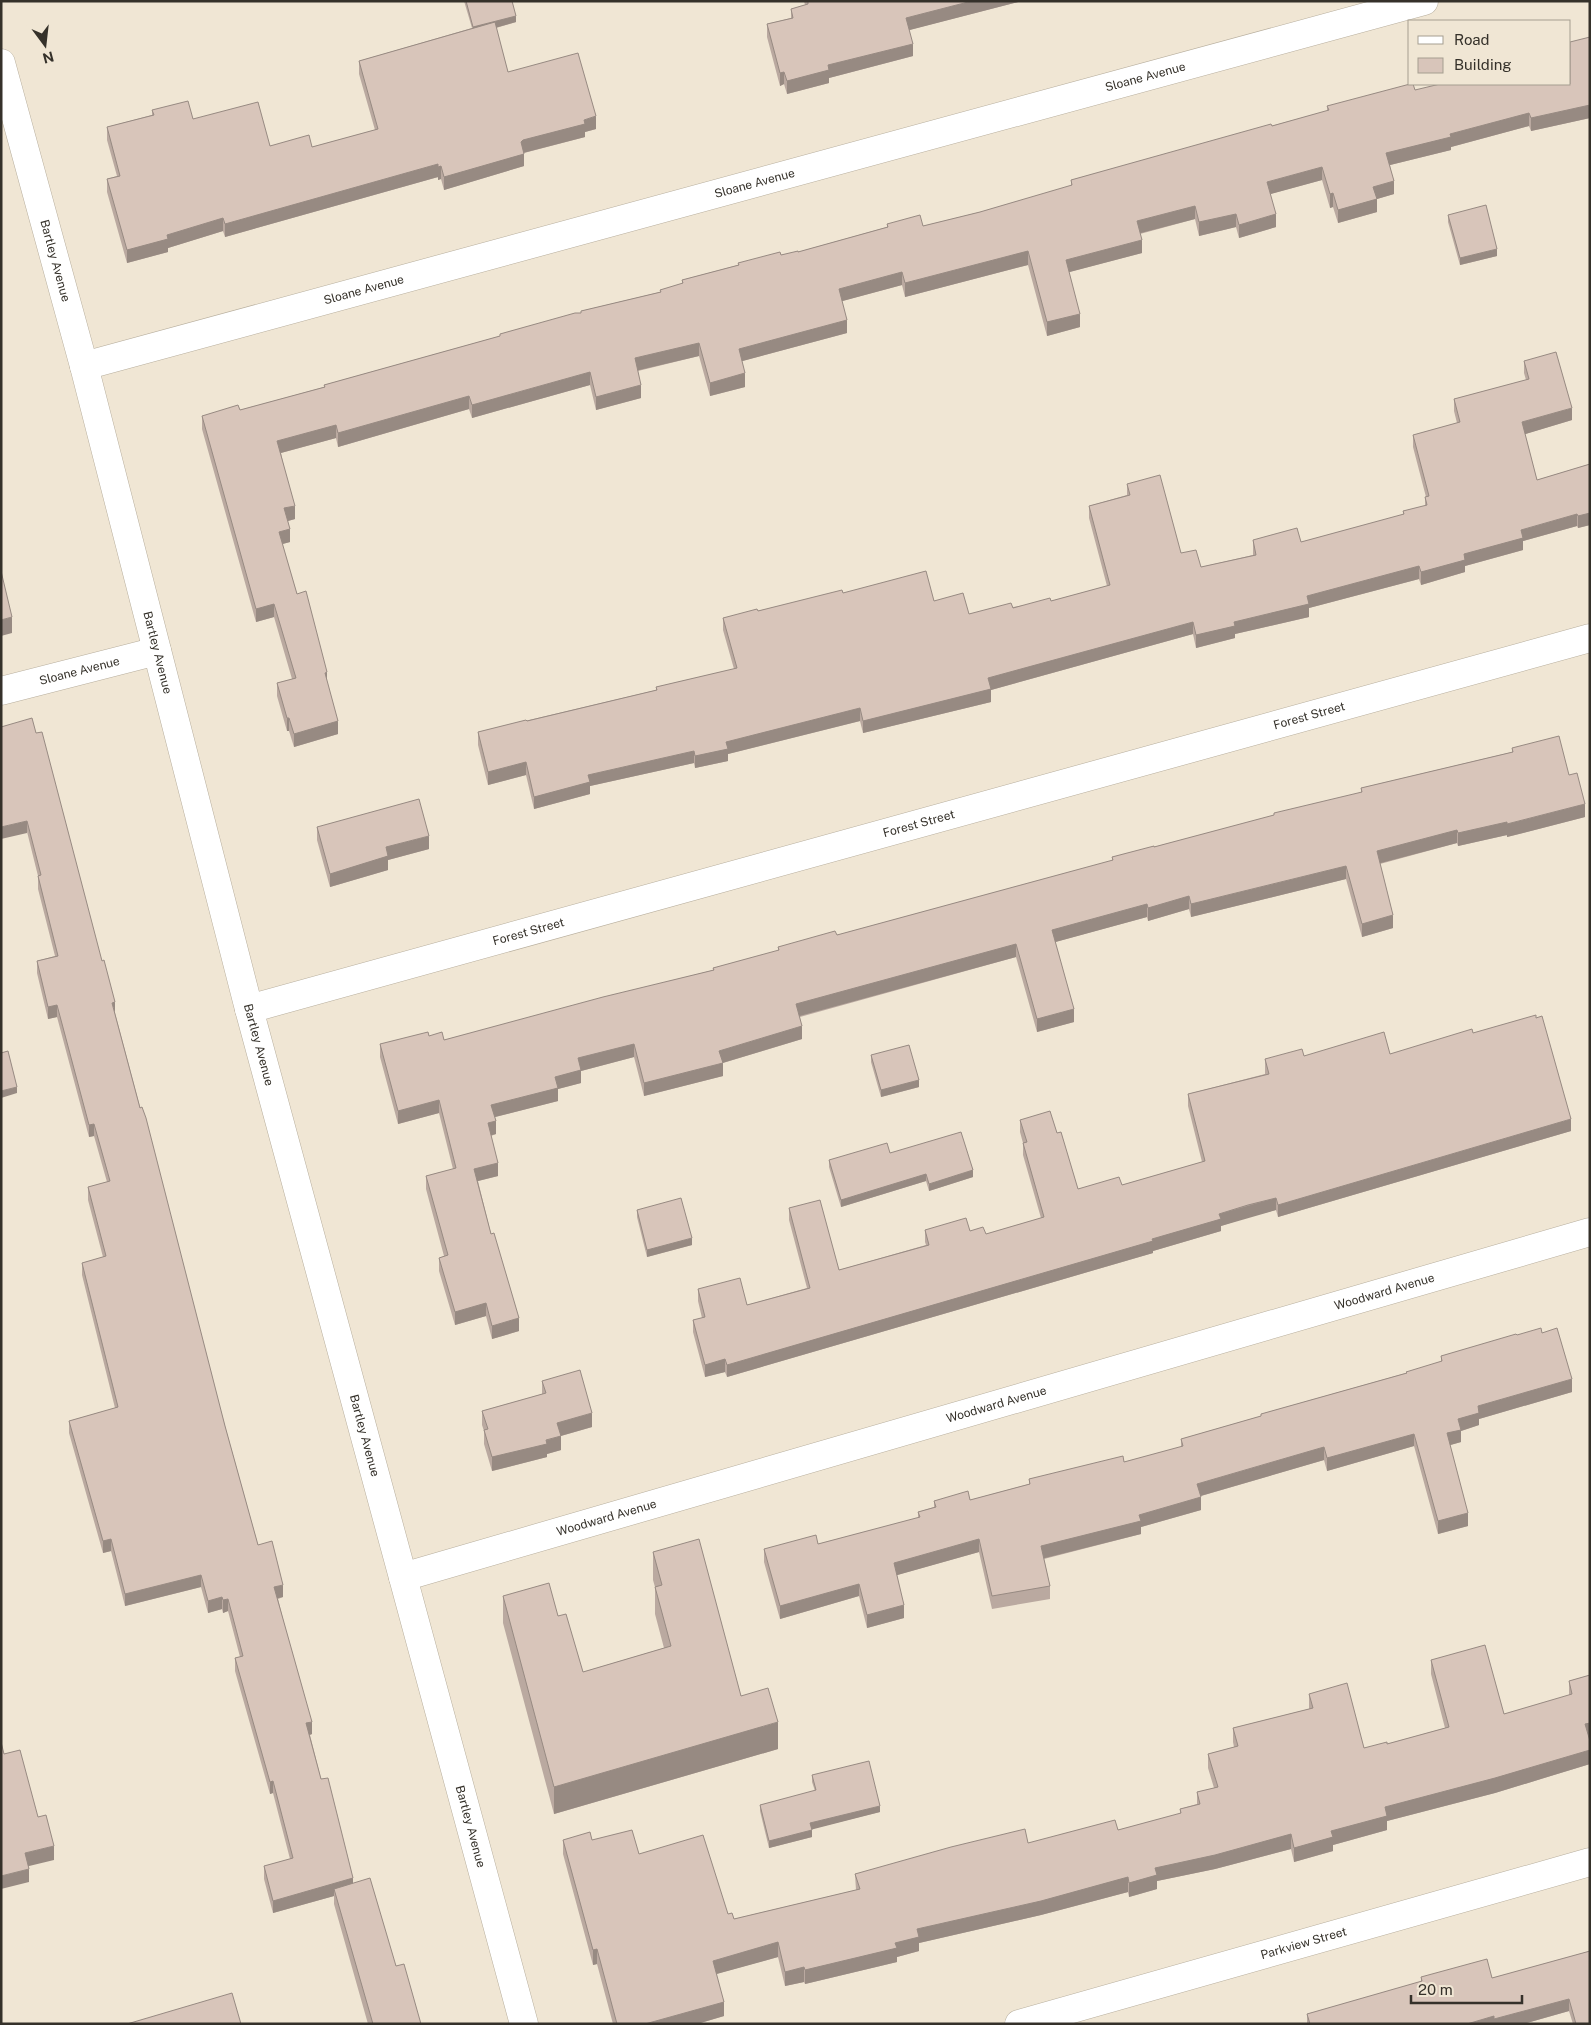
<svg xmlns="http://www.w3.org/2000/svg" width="1591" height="2025" viewBox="0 0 1591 2025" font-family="'Public Sans',sans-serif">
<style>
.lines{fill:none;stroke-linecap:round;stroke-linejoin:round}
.minor-casing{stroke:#b7ae9d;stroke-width:29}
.minor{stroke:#fff;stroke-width:28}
.wall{fill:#baa9a0}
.shaded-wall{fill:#978a82}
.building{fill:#d8c5ba;stroke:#978a82}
.labels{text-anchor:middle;stroke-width:4;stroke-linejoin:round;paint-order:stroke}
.street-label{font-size:12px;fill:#35312a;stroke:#f0e6d4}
</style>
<rect width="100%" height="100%" fill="#f0e6d4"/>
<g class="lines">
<g class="minor-casing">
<g id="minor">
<path id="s1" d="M1 63 84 366 249 1009 524 2024"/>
<path id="s2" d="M84 366 1424 1"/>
<path id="s3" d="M1 691 157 651"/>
<path id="s4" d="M249 1009 1590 638"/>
<path id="s5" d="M403 1577 1590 1232"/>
<path id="s6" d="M1019 2024 1590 1862"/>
</g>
</g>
<use href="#minor" class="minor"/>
</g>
<path class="wall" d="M464 1H512L516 22 496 28 508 72 596 129 585 132V137L524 153V166L444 190 441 179 438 180V177L225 237 223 231 168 248V252L127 263 107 192V179L117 176 107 140V127L152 115V110L193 119 270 146 312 147 375 130 359 74V61L472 28Z
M804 1H1022L909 30 913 56 829 78V83L787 94 784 84 780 86 767 37V24L791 18V9L805 5Z
M1590 37V118L1531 131 1529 126 1451 147V150L1390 165 1394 194 1377 199V212L1338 223 1333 207 1330 208 1322 180 1270 194 1276 227 1239 238 1236 227 1199 236 1195 219 1140 234 1142 253 1069 272 1080 327 1047 336 1028 265 905 297 902 285 842 301 847 333 742 361 745 387 710 396 699 356 638 371 641 398 596 410 590 385 472 418 469 409 338 447 336 438 281 453 295 519 288 521 290 542 282 544 297 594 327 683 338 734 294 747 289 731H287L277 696V683L292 679 274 617 256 622 202 429V416L240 410 324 387V385L500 336V334L581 313V311L660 292V290L682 284V280L738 265V263L798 252 887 227V224L923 226 980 212 1071 186V180L1327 111V106L1415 90 1570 84Z
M1448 215 1497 256 1460 265 1448 222Z
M1524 361 1572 420 1525 434 1537 480 1590 464V525L1578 528 1577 526 1523 541V550L1465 566V572L1421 585 1419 579 1309 608V617L1235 634V638L1196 648 1193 634 991 690V702L863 733 860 721 728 754V761L695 768 694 763 590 786V794L534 809 526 775 488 785 478 745V732L656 690V687L734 669 723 630V618L843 593 934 601 969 614 1051 601 1107 586 1089 518V506L1127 495V484L1181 553 1201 567 1253 555V540L1301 542 1403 515V511L1425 506V497H1426L1413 447V435L1457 423 1454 411V399L1526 380 1524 373Z
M1 727 115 1013 225 1426 258 1545 283 1597 278 1599 312 1734 310 1735 321 1779 353 1883 396 1966 421 2024H368L334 1904V1896L273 1913 264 1879V1866L290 1859 273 1793 270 1794 235 1671V1658L240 1657 228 1611 223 1613 222 1609 208 1613 201 1587 125 1606 111 1551 103 1553 69 1433V1421L115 1408 82 1275V1263L103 1257 88 1200V1187L107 1182 94 1136 89 1137 57 1017 48 1019 37 973V961L55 956 38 889V876Z
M1512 748 1569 775 1585 817 1507 837V835L1458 846 1457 843 1380 864 1393 928 1362 937 1346 879 1191 917 1189 909 1148 921 1147 917 1055 942 1074 1022 1037 1032 1016 957 800 1017 802 1039 723 1063V1076L644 1096 634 1057 581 1071V1083L558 1089V1101L495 1117 496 1134 491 1136 498 1176 478 1181 491 1234 519 1331 492 1339 486 1316 455 1325 439 1271V1258L444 1256 426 1189V1176L453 1169 439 1113 398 1124 380 1057V1044L429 1036 444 1040 713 970V968L778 951V947L837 935 1112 861V857L1154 847 1361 793V788L1512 752Z
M317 827 429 849 388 860V870L330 887 317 840Z
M1473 1033 1571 1131 1278 1217 1276 1210 1248 1217 1221 1226V1231L1153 1251V1253L727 1377 725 1372 705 1377 693 1332V1320L702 1318 698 1301V1289L747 1305 807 1288 789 1220V1208L839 1270 926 1245 925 1242V1230L970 1231 986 1234 1041 1218 1023 1155V1143L1020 1132V1120L1057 1133 1078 1189 1122 1185 1202 1162 1188 1106V1094L1265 1074V1059L1304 1056 1390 1054Z
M871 1055 919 1087 881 1097 871 1062Z
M890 1153 973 1177 929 1191 926 1181 841 1207 829 1167V1160Z
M637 1210 692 1245 647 1257 637 1217Z
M1542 1333 1572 1392 1479 1419V1425L1461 1431V1442L1450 1445 1468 1526 1438 1534 1414 1446 1327 1471 1324 1460 1201 1496V1510L1141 1527V1534L1044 1559 1050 1586V1599L992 1609 979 1552 897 1575 904 1618 867 1628 859 1596 780 1619 764 1562V1549L818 1544 918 1518V1512L934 1507V1501L970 1500 1029 1484V1479L1124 1462 1181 1447V1439L1261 1416V1414L1406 1373 1441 1362V1356L1517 1335Z
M542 1381 592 1427 561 1436V1450L547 1454V1457L492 1471 484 1444V1431L482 1425V1411L542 1394Z
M653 1552 741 1696 778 1749 554 1814 503 1623V1596L558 1616 583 1672 664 1648 655 1614V1587L653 1580Z
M1431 1660 1504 1714 1569 1696V1681L1590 1675V1737H1589L1590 1741V1764L1495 1793 1387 1821V1830L1333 1845V1851L1294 1862 1291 1849 1215 1869 1157 1881V1889L1129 1897 1128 1892 1041 1915 919 1943V1951L897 1957V1962L805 1984 804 1982 785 1986 778 1957 716 1974 724 2016 697 2024H613L597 1964 593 1965 563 1854V1840H592L639 1854 728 1914 734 1919 856 1890 855 1874 1028 1843 1118 1830 1180 1814V1809L1197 1804V1792L1214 1788 1208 1768V1754L1234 1747 1233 1742V1728L1309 1709V1694L1364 1748 1387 1744 1445 1728 1431 1674Z
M812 1775 880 1812 811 1829 812 1837 769 1848 760 1811V1805L815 1791 812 1782Z
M1590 1951V2024H1573L1569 2011 1523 2024H1307V2014L1421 1982V1977L1492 1978Z"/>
<path class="shaded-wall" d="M972 1H1022L906 31V18Z
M516 16V22L473 34V27Z
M913 44V56L829 78V83L787 94V81L828 65Z
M784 72V84L780 86V73Z
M1590 105V118L1531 131V118Z
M1529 113V126L1451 147V150L1386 166V153L1450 134Z
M596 116V129L585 132V137L523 153 524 154V166L444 190V177L521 142 523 140 584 120Z
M438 164V177L225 237V224Z
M441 166V179L438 180V167Z
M1322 167V180L1267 195V182Z
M1394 181V194L1377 199V212L1338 223V210L1373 187Z
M1333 193V207L1330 208V194Z
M1195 206V219L1137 234V221Z
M1236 214V227L1199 236V222Z
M1276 214V227L1239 238V225Z
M223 218V231L168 248V252L127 263V250L167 235Z
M1142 240V253L1066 273V260Z
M1497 249V256L1460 265V258Z
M1028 251V265L905 297V283Z
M902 272V285L839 302V289Z
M1080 314V327L1047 336V322Z
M847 320V333L739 362V349Z
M699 343V356L635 371V358Z
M590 372V385L472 418V405Z
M745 373V387L710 396V383Z
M641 385V398L596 410V397Z
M469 396V409L338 447V433Z
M1572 408V420L1522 435V422Z
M336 425V438L277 454V441Z
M295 506V519L284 522V508Z
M1590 513V525L1578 528V516Z
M1577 514V526L1523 541V550L1465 566V572L1421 585V572L1521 530Z
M290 529V542L279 545V532Z
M1 541H2V557H1Z
M1419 566V579L1309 608V617L1235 634V638L1196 648V635L1307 596Z
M274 604V617L256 622V609Z
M12 617V633L1 636V620Z
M1193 622V634L991 690V702L863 733V721L988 678Z
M327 672V685L325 673Z
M860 708V721L728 754V761L695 768V756L726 742Z
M287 718H289V731H287Z
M338 721V734L294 747V734Z
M694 751V763L590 786V794L534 809V797L588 775Z
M526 762V775L488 785V772Z
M1585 804V817L1507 837V824Z
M27 821V833L1 839V827Z
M1507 822V835L1458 846V833Z
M1457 830V843L1377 864V851Z
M429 836V849L388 860V870L330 887V874L386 847Z
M1346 866V879L1191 917V904Z
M1189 896V909L1148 921V908Z
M1147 904V917L1052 943V930Z
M1393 915V928L1362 937V924Z
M1016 944V957L796 1017V1004Z
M115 1002V1014L112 1003Z
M57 1005V1017L48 1019V1007Z
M1074 1009V1022L1037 1032V1019Z
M802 1026V1039L719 1064V1051Z
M634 1044V1057L581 1071V1083L558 1089V1101L491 1118V1105L555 1077 578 1058Z
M723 1063V1076L644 1096V1083Z
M919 1080V1087L881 1097V1090Z
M17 1087V1093L1 1098V1091Z
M439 1100V1113L398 1124V1111Z
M1571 1119V1131L1278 1217V1205Z
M496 1121V1134L488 1136V1123Z
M94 1124V1136L89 1137V1125Z
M498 1163V1176L474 1182V1169Z
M973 1170V1177L929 1191V1184Z
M926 1174V1181L841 1207V1200Z
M1276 1198V1210L1221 1226V1231L1153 1251V1253L727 1377V1365L1152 1239 1219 1214Z
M692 1238V1245L647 1257V1250Z
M486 1303V1316L455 1325V1312Z
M519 1318V1331L492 1339V1326Z
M725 1359V1372L705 1377V1365Z
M1572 1379V1392L1479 1419V1425L1461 1431V1442L1447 1446V1433L1458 1419 1478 1406Z
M592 1413V1427L557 1437V1423Z
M1414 1434V1446L1327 1471V1458Z
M561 1436V1450L547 1454V1457L492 1471V1457Z
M1324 1447V1460L1197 1497V1484Z
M1201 1497V1510L1141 1527V1534L1041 1559V1546L1139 1515Z
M1468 1513V1526L1438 1534V1521Z
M111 1539V1551L103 1553V1541Z
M979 1539V1552L894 1576V1563Z
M201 1575V1587L125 1606V1594Z
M859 1584V1596L780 1619V1606Z
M283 1585V1597L274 1599V1587Z
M222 1597V1609L208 1613V1601Z
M228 1599V1611L223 1613V1600Z
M904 1605V1618L867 1628V1615Z
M312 1722V1734L306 1736V1723Z
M778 1722V1749L554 1814V1787Z
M1590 1723V1737L1585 1738V1724Z
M1590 1750V1764L1495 1793 1387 1821V1830L1333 1845V1851L1294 1862V1848L1385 1807Z
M273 1781V1793L270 1794V1782Z
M880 1806V1812L810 1830V1823Z
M812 1830V1837L769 1848V1841Z
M1291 1834V1849L1215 1869 1157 1881V1889L1129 1897V1883L1155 1868Z
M54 1846V1860L25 1867V1853Z
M29 1869V1882L1 1889V1876Z
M1128 1877V1892L1041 1915 919 1943V1951L897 1957V1962L805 1984V1970L895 1943 917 1929Z
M353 1878V1890L334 1889V1896L273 1913V1901Z
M778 1942V1957L713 1975V1961Z
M597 1949V1964L593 1965V1950Z
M804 1967V1982L785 1986V1972Z
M1569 1999V2011L1523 2024H1494V2019Z
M724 2002V2016L697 2024H645Z
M1494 2016V2024H1467Z"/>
<path class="building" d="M466 1H512L516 16 473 27Z
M808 1H972L906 18 913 44 828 65 829 70 787 81 784 72 780 73 767 24 793 18 791 9 808 4Z
M495 22 508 72 578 53 596 116 584 120 585 124 523 140 521 142 524 154 444 177 441 166 438 167V164L225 224 223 218 167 235 168 239 127 250 107 179 120 176 107 127 154 115 152 110 188 101 193 119 258 102 270 146 309 135 312 147 378 129 359 61Z
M1590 37V105L1531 118 1529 113 1450 134 1451 137 1386 153 1394 181 1373 187 1377 199 1338 210 1333 193 1330 194 1322 167 1267 182 1276 214 1239 225 1236 214 1199 222 1195 206 1137 221 1142 240 1066 260 1080 314 1047 322 1028 251 905 283 902 272 839 289 847 320 739 349 745 373 710 383 699 343 635 358 641 385 596 397 590 372 472 405 469 396 338 433 336 425 277 441 295 506 284 508 290 529 279 532 297 594 306 591 327 672 325 673 338 721 294 734 289 718H287L277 683 296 678 274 604 256 609 202 416 238 405 240 410 325 387 324 385 500 336V334L575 313H581V311L661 292 660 290 683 283 682 280 739 265 738 263 780 252 781 255 798 251V252L888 227 887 224 920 215 923 226 980 212 1072 185 1071 180 1271 124 1272 126 1329 110 1327 106 1410 84H1413L1415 90 1440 84H1570V42Z
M1486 205 1497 249 1460 258 1448 215Z
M1556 352 1572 408 1522 422 1537 480 1590 464V513L1578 516 1577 514 1521 530 1523 538 1464 554 1465 560 1421 572 1419 566 1307 596 1309 604 1234 622 1235 626 1196 635 1193 622 988 678 991 689 863 721 860 708 726 742 728 749 695 756 694 751 588 775 590 782 534 797 526 762 488 772 478 732 526 720 527 721 657 690 656 687 737 668 723 618 757 609 758 611 842 590 843 593 926 571 934 601 963 593 969 614 1011 603 1013 608 1050 598 1051 601 1110 585 1089 506 1130 495 1127 484 1160 475 1181 553 1196 550 1201 567 1256 555 1253 540 1297 528 1301 542 1404 514 1403 511 1427 505 1425 497 1429 496 1413 435 1460 422 1454 399 1529 379 1524 361Z
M1 571 12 617 1 620Z
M32 718 36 733 42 732 102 961 104 960 115 1002 112 1003 140 1108 142 1107 146 1118 225 1426 258 1545 272 1541 283 1585 274 1587 312 1722 306 1723 321 1779 328 1778 353 1878 273 1901 264 1866 293 1858 273 1781 270 1782 235 1658 243 1656 228 1599 223 1600 222 1597 208 1601 201 1575 125 1594 111 1539 103 1541 69 1421 118 1407 82 1263 106 1256 88 1187 110 1181 94 1124 89 1125 57 1005 48 1007 37 961 58 956 38 876 41 875 27 821 1 827V727Z
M1559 736 1569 775 1577 773 1585 804 1507 824V822L1458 833 1457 830 1377 851 1393 915 1362 924 1346 866 1191 904 1189 896 1148 908 1147 904 1052 930 1074 1009 1037 1019 1016 944 796 1004 802 1026 719 1051 723 1063 644 1083 634 1044 578 1058 581 1070 555 1077 558 1088 491 1105 496 1121 488 1123 498 1163 474 1169 491 1234 494 1233 519 1318 492 1326 486 1303 455 1312 439 1258 448 1255 426 1176 456 1168 439 1100 398 1111 380 1044 428 1032 429 1036 442 1032 444 1040 603 997 714 970 713 968 779 950 778 947 835 931 837 935 1113 860 1112 857 1154 846V847L1274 815V813L1362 792 1361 788 1513 752 1512 748Z
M419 799 429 836 386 847 388 856 330 874 317 827Z
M1536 1015V1018L1542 1016 1571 1119 1278 1205 1276 1198 1248 1205 1219 1214 1221 1219 1152 1239 1153 1241 727 1365 725 1359 705 1365 693 1320 705 1317 698 1289 740 1278 747 1305 810 1288 789 1208 820 1200 839 1270 929 1245 925 1230 966 1218 970 1231 983 1227 986 1234 1044 1217 1023 1143 1027 1142 1020 1120 1050 1111 1057 1133 1061 1132 1078 1189 1119 1177 1122 1185 1205 1161 1188 1094 1269 1074 1265 1059 1302 1049 1304 1056 1384 1032 1390 1054 1472 1029 1473 1033Z
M909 1045 919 1080 881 1090 871 1055Z
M8 1051 17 1087 1 1091V1053Z
M961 1132 973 1170 929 1184 926 1174 841 1200 829 1160 887 1143 890 1153Z
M681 1198 692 1238 647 1250 637 1210Z
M1541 1328 1542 1333 1557 1328 1572 1379 1478 1406 1479 1413 1458 1419 1461 1430 1447 1433 1468 1513 1438 1521 1414 1434 1327 1458 1324 1447 1197 1484 1201 1497 1139 1515 1141 1521 1041 1546 1050 1586 992 1596 979 1539 894 1563 904 1605 867 1615 859 1584 780 1606 764 1549 816 1535 818 1544 920 1517 918 1512 936 1507 934 1501 968 1491 970 1500 1030 1484 1029 1479 1123 1456 1124 1462 1183 1446 1181 1439 1261 1416V1414L1407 1373 1406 1372 1442 1361 1441 1356 1516 1334 1517 1335Z
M580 1370 592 1413 557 1423 561 1436 546 1440 547 1444 492 1457 484 1430 488 1429 482 1411 546 1393 542 1381Z
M699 1539 741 1696 768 1688 778 1722 554 1787 503 1596 549 1583 558 1616 566 1614 583 1672 671 1646 655 1587 662 1585 653 1552Z
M1485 1645 1504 1714 1572 1694 1569 1681 1590 1675V1723L1585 1724 1590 1741V1750L1495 1778 1385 1807 1387 1816 1331 1831 1333 1837 1294 1848 1291 1834 1215 1855 1155 1868 1157 1875 1129 1883 1128 1877 1041 1901 917 1929 919 1937 895 1943 897 1948 805 1970 804 1967 785 1972 778 1942 713 1961 724 2002 645 2024H617L597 1949 593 1950 563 1840 590 1832 592 1840 632 1830 639 1854 703 1835 728 1914 732 1913 734 1919 860 1889 855 1874 951 1847 1025 1829 1028 1843 1115 1820 1118 1830 1181 1813 1180 1809 1200 1804 1197 1792 1218 1787 1208 1754 1238 1746 1233 1728 1313 1708 1309 1694 1347 1683 1364 1748 1387 1742V1744L1449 1727 1431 1660Z
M1 1742 4 1754 20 1750 38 1817 46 1815 54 1846 25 1853 29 1869 1 1876Z
M869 1761 880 1806 810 1823 812 1830 769 1841 760 1805 816 1790 812 1775Z
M370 1878 396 1966 404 1964 421 2024H373L334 1889Z
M1590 1951V2024H1576L1569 1999 1494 2019V2016L1467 2024H1310L1307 2014 1422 1981 1421 1977 1487 1959 1492 1978Z
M232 1993 241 2024H127Z"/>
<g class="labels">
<g class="street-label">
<text dy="4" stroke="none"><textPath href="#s2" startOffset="1100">Sloane Avenue</textPath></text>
<text dy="4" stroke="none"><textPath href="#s2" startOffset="695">Sloane Avenue</textPath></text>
<text dy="4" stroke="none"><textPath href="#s1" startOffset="205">Bartley Avenue</textPath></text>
<text dy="4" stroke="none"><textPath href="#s2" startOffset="290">Sloane Avenue</textPath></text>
<text dy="4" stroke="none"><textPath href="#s1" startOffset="610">Bartley Avenue</textPath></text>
<text dy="4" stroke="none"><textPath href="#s3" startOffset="81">Sloane Avenue</textPath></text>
<text dy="4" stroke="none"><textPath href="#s4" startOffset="1100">Forest Street</textPath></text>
<text dy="4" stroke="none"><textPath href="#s4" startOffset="695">Forest Street</textPath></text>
<text dy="4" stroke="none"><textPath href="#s4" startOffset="290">Forest Street</textPath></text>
<text dy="4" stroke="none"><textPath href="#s1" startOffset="1015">Bartley Avenue</textPath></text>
<text dy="4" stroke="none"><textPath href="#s5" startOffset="1022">Woodward Avenue</textPath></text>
<text dy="4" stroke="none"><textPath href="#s5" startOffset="618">Woodward Avenue</textPath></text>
<text dy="4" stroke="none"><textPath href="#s1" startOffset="1420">Bartley Avenue</textPath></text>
<text dy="4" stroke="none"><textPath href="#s5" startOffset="212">Woodward Avenue</textPath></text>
<text dy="4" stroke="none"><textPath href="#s1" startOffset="1825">Bartley Avenue</textPath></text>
<text dy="4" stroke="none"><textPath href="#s6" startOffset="296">Parkview Street</textPath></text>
</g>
</g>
<rect width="1591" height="2025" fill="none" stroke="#35312a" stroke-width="5"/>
<rect x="1408" y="20" width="162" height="65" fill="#f0e6d4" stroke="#a59e90"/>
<rect x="1418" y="36" width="25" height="8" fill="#ffffff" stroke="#a59e90"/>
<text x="1454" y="45" font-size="15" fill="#35312a">Road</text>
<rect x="1418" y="58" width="25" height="15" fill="#d8c5ba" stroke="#a59e90"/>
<text x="1454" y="70" font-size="15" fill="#35312a">Building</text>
<g transform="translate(45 45) rotate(165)" stroke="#f0e6d4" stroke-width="4" paint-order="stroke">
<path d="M0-4L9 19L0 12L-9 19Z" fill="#35312a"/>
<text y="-8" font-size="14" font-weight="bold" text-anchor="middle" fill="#35312a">N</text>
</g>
<path d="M1411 1995v8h111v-8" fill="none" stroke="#35312a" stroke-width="2.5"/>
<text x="1418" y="1995" font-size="15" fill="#35312a" stroke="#f0e6d4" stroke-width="4" paint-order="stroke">20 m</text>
</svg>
